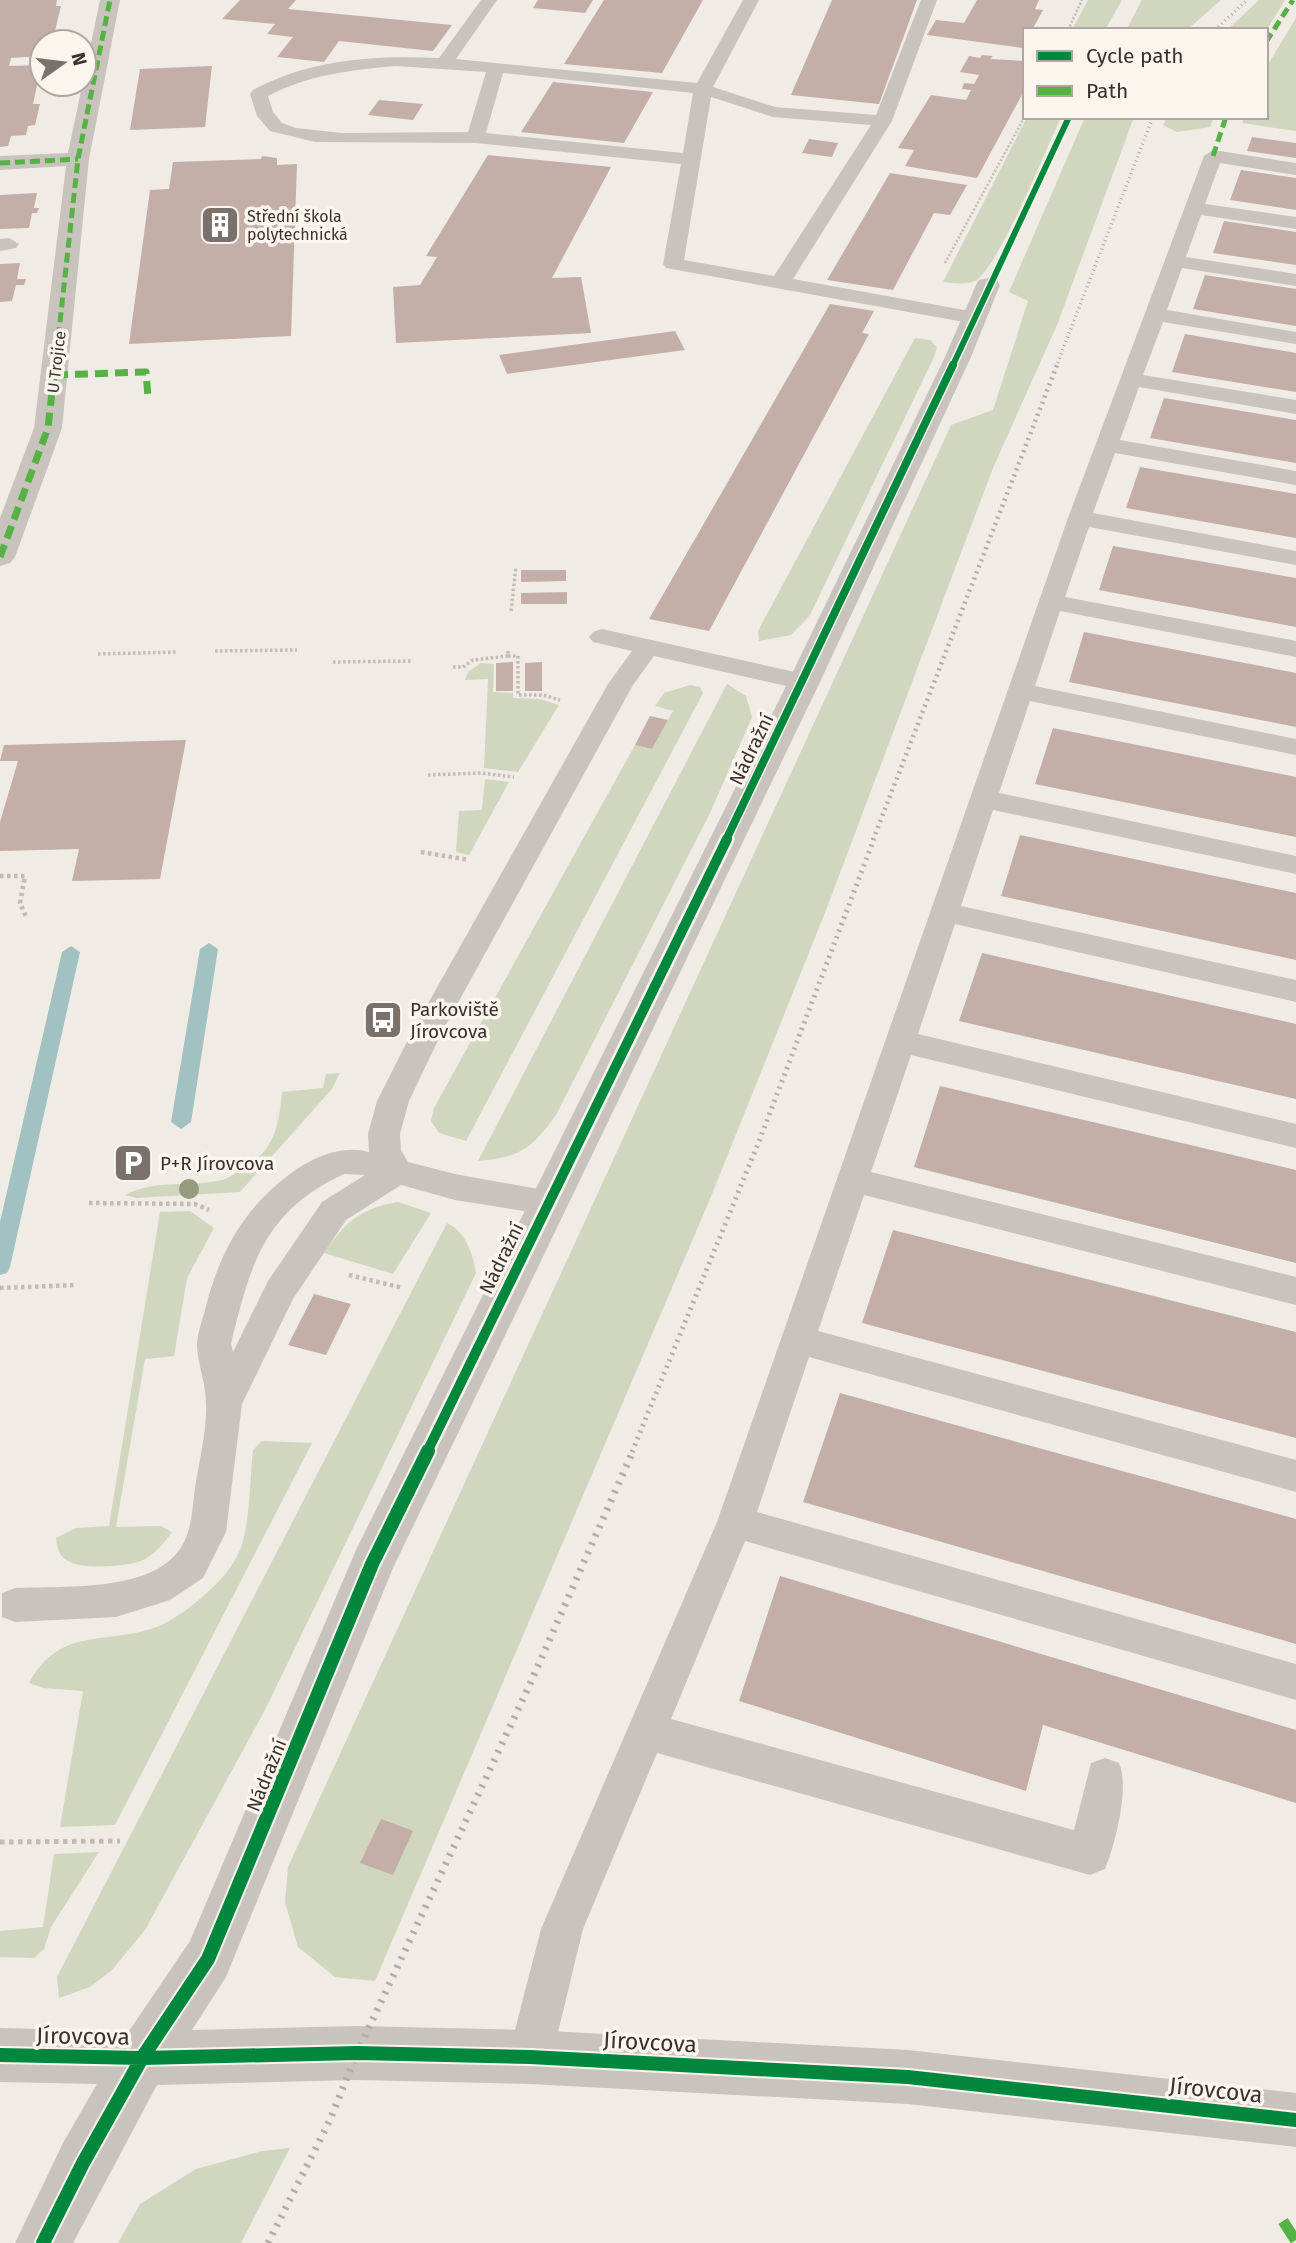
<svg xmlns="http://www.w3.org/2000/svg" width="1296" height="2243" viewBox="0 0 1296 2243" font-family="'Fira Sans',sans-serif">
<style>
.green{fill:#d1d6bf}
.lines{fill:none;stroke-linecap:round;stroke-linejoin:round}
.stream{fill:#a1c2c1;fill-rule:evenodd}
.building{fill:#c3afa7}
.path-far3{stroke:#c2bbb6;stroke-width:2.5;stroke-dasharray:2 2;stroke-linecap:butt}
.path-far2{stroke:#c2bbb6;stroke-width:3.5;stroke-dasharray:2.5 2.5;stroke-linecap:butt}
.path-far1{stroke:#c2bbb6;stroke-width:4.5;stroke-dasharray:3.5 3.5;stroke-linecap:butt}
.path{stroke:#c2bbb6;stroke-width:5;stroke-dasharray:4.5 4.5;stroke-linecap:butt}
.lane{fill:#c9c3be;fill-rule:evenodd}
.street{fill:#c9c3be;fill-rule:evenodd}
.rail-far3{stroke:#b1aca8;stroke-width:3.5;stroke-dasharray:1 3.5;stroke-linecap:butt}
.rail-far2{stroke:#b1aca8;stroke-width:4.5;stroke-dasharray:2 4.5;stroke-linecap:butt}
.rail-far1{stroke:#b1aca8;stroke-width:5;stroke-dasharray:2 5;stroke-linecap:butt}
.rail{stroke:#b1aca8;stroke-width:7;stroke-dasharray:2.5 7;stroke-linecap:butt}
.quiet-far2{stroke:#57b246;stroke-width:5;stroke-dasharray:10 5;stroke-linecap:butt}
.quiet-far1{stroke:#57b246;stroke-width:7;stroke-dasharray:13 7;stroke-linecap:butt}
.quiet{stroke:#57b246;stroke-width:11;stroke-dasharray:23 11;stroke-linecap:butt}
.cycleway-far3-casing{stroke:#fbf5ee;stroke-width:9}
.cycleway-far2-casing{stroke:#fbf5ee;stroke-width:11}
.cycleway-far1-casing{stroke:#fbf5ee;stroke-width:15}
.cycleway-casing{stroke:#fbf5ee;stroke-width:18}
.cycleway-far3{stroke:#00873e;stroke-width:6}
.cycleway-far2{stroke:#00873e;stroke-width:8}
.cycleway-far1{stroke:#00873e;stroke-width:10}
.cycleway{stroke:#00873e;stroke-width:14}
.tree{fill:#959b80}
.labels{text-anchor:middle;stroke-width:7;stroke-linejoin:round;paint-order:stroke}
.far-poi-label{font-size:16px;fill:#3b302b;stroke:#fbf5ee;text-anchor:start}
.far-street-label{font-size:16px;fill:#3b302b;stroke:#fbf5ee}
.street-label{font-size:19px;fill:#3b302b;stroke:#fbf5ee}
.poi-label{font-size:19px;fill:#3b302b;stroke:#fbf5ee;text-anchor:start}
.near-street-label{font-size:23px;fill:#3b302b;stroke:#fbf5ee}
</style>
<rect width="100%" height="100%" fill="#f0ebe5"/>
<path class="green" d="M1088 0H1122L1105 30H1072Z
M1142 0H1221L1187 30H1126Z
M1259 0H1285L1266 31 1227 30Z
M1296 18V131L1242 123 1244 117H1266V68Z
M1027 117H1061C1048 145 997 271 975 281 966 285 953 283 943 282Z
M1085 117H1134L1057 325 993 468 826 910 710 1199 375 1981 335 1977 298 1947 285 1902 288 1867 951 425 993 410 1028 301 1009 292Z
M1167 117H1214L1210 127 1177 132 1163 125Z
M915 338 930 340 937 347 934 357 810 615 791 635 759 641 758 631Z
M481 663 494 664 493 692 513 693V698L540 699 559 705 518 772 484 768 488 679 465 680 468 672Z
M727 684 746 696 752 717 710 813 556 1115C531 1149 521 1157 478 1161Z
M690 685 700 687 703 693 466 1141 439 1133 431 1121 434 1108 635 745 652 749 673 711 655 706 664 693Z
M485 779 509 782 469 855 456 852 459 811 482 810Z
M340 1073 332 1089 240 1192 136 1198 125 1195C159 1178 188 1188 222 1180 229 1178 236 1173 242 1169 274 1152 279 1126 282 1092L323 1088 326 1074Z
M398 1202 431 1213 393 1274 324 1253C344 1223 361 1208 398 1202Z
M190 1211 214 1228 187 1278 174 1356 145 1359 116 1527 161 1526 172 1532C164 1543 157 1552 145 1559 131 1567 82 1570 68 1561 59 1556 57 1548 56 1538L76 1528 109 1526 160 1212Z
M447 1223C465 1231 473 1254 476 1273L266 1708 145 1930 112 1970 90 1987 59 1998 57 1977Z
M262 1441 312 1443 115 1825 60 1827 83 1691 43 1688 29 1683C60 1627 102 1645 154 1628 175 1620 195 1604 211 1589 225 1576 238 1560 243 1541 250 1513 250 1480 253 1450Z
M99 1852 51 1927 44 1949 34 1958 0 1957V1931L43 1927 54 1854Z
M290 2148 241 2243H118L140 2204 196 2169 262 2151Z"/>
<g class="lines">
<path class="stream" d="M209 943 218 949 191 1122 181 1129 171 1122 200 949Z
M71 946 80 952 10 1267 7 1273 0 1275V1222L62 952Z"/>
</g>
<path class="building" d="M0 0H57L56 6H61L53 39H61L60 42H42V56L11 58 9 66 42 65V84L37 85 33 104H40L35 125 28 126 26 135 11 136 8 146 0 147Z
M240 0H296L288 9 452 25 433 51 339 41 324 62 277 57 293 37 267 34 275 24 222 19Z
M538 0H593L585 13 533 8Z
M604 0H703L662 73 564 64Z
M832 0H917L879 104 791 95Z
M977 0H1039L1035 9 1043 10 1032 30H1025L1023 48 927 35 936 20 964 23Z
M982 55 993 56 990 59 1025 61V89L977 178 905 166 914 150 898 148 931 95 966 100 971 90 962 89 964 83 974 84 979 75 960 72 969 56 980 58Z
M212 66 205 127 130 130 140 69Z
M553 82 653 92 624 143 521 132Z
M379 100 423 104 413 120 368 115Z
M1252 137 1296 143V158L1247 151Z
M809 139 838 143 832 157 802 153Z
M488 155 611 167 552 278 581 277 591 333 396 343 393 287 420 285 437 257 426 256Z
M262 156 277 158V165L297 164 291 336 129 344 150 190 169 189 173 162 261 159Z
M1241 170 1296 178V210L1230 200Z
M890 173 967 185 950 215 934 213 893 290 827 280Z
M37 193 34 208H39L37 213H32L29 228 0 229V195Z
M1224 221 1296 232V265L1213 253Z
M20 263 17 279H26L24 285H16L12 301 0 302V264Z
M1205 275 1296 289V326L1193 309Z
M830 304 874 311 862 333 869 334 709 631 649 619Z
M675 331 685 350 507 374 499 355Z
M1185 334 1296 353V392L1172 372Z
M1164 398 1296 420V463L1150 438Z
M1140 467 1296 494V538L1126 508Z
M1113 546 1296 578V627L1099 590Z
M521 570H566V581L521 582Z
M567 592V604H521V593Z
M1084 632 1296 673V727L1069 682Z
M513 662V691H496V663Z
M542 662V691H525V663Z
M650 716 668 720 652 749 635 745Z
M1053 728 1296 777V837L1035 784Z
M186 740 160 879 72 881 79 849 0 851V822L18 761H0L4 745Z
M1020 835 1296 893V960L1001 896Z
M982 953 1296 1024V1099L959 1021Z
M940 1086 1296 1170V1263L914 1167Z
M893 1230 1296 1332V1438L862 1323Z
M314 1294 351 1304 326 1355 288 1345Z
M840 1393 1296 1519V1644L803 1502Z
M780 1576 1296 1730V1803L1043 1725 1026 1791 739 1701Z
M381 1819 413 1831 393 1875 360 1863Z"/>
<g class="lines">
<path class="path-far3" d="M1068 30 1082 0
M945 263 1025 116"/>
<path class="path-far2" d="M511 611 516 567
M215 651 297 650
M508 651V656H518V695H543L560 700
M98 654 177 652
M333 662 413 661
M453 667H463L473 660 508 656
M428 775 481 773 514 777"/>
<path class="path-far1" d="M421 852 469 860
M0 876H25L20 903 27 919
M89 1203 195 1204 209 1210
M349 1275 403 1288
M0 1288 76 1285"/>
<path class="path" d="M0 1842 120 1841"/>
<path class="lane" d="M481 0H497L456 59 697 83 743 0H759L713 87 775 107 876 115 921 0H937L892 121 793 279 975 312 985 318 975 324 666 268 663 264 681 164 476 143 315 142 270 131 257 116 250 94 253 90C310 59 375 55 439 58ZM395 66 486 72 468 132 342 133 296 128 282 123 273 112 268 96C308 75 351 70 395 66ZM503 73 693 93 683 153 486 133ZM711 97 773 117 871 125 774 276 684 260Z
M1213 150 1296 163V175L1220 163 1205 204 1296 217V229L1201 215 1186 257 1296 274V286L1182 268 1167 310 1296 332V344L1163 322 1143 375 1296 400V414L1139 387 1120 440 1296 471V485L1115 453 1093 513 1296 551V565L1089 527 1065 597 1296 641V657L1060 611 1035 686 1296 739V755L1030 701 999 793 1296 856V874L993 810 961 906 1296 980V1002L955 924 918 1034 1296 1124V1148L911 1055 871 1172 1296 1277V1305L864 1195 818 1331 1296 1460V1492L809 1357 757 1512 1296 1664V1700L745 1541 671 1719 1074 1830 1091 1763 1105 1758 1119 1763C1130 1787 1115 1845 1105 1869L1090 1875 657 1753 583 1929 552 2057 546 2073 530 2079 514 2073 508 2057 541 1929 717 1522 1068 518 1204 156Z
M9 238 19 244 16 248 0 251V239Z
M602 629 804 674 813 676 817 682 813 688 804 690 654 656 633 685 443 1030 409 1101 400 1134 401 1150 408 1162 455 1174 560 1193 564 1202 560 1211 548 1215 455 1200 401 1185 346 1220 293 1299 242 1404 226 1532 203 1578 170 1600 116 1617 15 1622 2 1617V1593L15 1588C61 1586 145 1592 177 1553 192 1535 192 1510 195 1488 199 1461 207 1431 206 1404 206 1384 198 1365 197 1346 197 1334 202 1321 205 1310 218 1256 242 1211 286 1177 309 1159 340 1144 369 1152L368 1134 377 1101 413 1030 608 684 632 651 593 642 589 637 593 632ZM344 1174 365 1175 322 1202 268 1281 233 1352 231 1344C250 1265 264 1211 344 1174Z"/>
<path class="street" d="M100 0H120L89 159 62 428 15 557 10 563 0 566V518L34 428 66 166 0 170V156L68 153Z
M988 278 997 280 1000 285 971 357 820 682 393 1568 226 1977 192 2030 357 2026 530 2030 908 2050 1296 2093V2147L908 2104 530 2084 357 2080 157 2085 73 2243H15L63 2143 97 2084 0 2082V2028L129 2031 190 1941 356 1550 788 682 945 357 976 285 979 280Z"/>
<path class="rail-far3" d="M1215 30 1247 0
M1056 367 1153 117"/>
<path class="rail-far2" d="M873 840 1057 365"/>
<path class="rail-far1" d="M632 1452 760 1139 874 839"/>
<path class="rail" d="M268 2243 329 2122 357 2053 530 1684 633 1451"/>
<path class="quiet-far2" d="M1266 42 1293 0
M1213 156 1226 117
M0 163 78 159
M55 367 78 159 110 0"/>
<path class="quiet-far1" d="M55 375 146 372 148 397
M0 557 48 428 55 365"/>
<path class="quiet" d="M1283 2221 1296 2241"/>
<g class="cycleway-far3-casing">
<path id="cycleway-far3" d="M952 367 1069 117"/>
</g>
<g class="cycleway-far2-casing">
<path id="cycleway-far2" d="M726 840 953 365"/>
</g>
<g class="cycleway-far1-casing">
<path id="cycleway-far1" d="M427 1452 727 839"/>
</g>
<g class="cycleway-casing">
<path id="cycleway" d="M0 2055 142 2058 357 2053 530 2057 908 2077 1296 2120
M43 2243 83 2163 142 2058 208 1959 372 1564 428 1451"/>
</g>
<use href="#cycleway-far3" class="cycleway-far3"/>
<use href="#cycleway-far2" class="cycleway-far2"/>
<use href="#cycleway-far1" class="cycleway-far1"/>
<use href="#cycleway" class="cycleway"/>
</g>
<circle class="tree" cx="189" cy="1189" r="10"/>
<defs>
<g id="building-square" transform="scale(2.0125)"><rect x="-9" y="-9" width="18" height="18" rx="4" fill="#7a716c" stroke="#fbf5ee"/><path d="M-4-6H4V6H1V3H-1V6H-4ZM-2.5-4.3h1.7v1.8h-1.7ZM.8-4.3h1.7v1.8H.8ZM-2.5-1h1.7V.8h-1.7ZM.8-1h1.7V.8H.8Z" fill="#fff"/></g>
<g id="bus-square" transform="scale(2.0125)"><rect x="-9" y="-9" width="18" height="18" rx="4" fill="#7a716c" stroke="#fbf5ee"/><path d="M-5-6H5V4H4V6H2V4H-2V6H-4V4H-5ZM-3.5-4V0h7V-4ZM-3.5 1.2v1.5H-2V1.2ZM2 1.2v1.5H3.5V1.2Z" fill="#fff"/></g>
<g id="parking-square" transform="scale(2.0125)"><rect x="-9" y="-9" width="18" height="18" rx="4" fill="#7a716c" stroke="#fbf5ee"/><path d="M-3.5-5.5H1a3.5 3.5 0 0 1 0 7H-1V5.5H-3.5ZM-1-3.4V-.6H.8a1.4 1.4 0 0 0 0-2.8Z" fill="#fff"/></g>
</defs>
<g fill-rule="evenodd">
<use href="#building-square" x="220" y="225"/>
<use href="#bus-square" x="383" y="1020"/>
<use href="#parking-square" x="133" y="1163"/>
</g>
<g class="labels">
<g class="far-poi-label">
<text x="247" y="222">Střední škola<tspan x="247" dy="18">polytechnická</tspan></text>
</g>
<g class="far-street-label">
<text transform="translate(56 362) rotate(-83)" y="6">U Trojice</text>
</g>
<g class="street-label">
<text transform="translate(751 749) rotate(-64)" y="7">Nádražní</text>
<text transform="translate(501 1258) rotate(-64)" y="7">Nádražní</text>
<text transform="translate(266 1775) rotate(-68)" y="7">Nádražní</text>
</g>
<g class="poi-label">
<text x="410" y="1016">Parkoviště<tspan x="410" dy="22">Jírovcova</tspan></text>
<text x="160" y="1170">P+R Jírovcova</text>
</g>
<g class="near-street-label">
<text transform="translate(83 2036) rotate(1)" y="8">Jírovcova</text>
<text transform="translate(650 2042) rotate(3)" y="8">Jírovcova</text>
<text transform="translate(1216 2090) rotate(6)" y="8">Jírovcova</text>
</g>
</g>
<rect x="1023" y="28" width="245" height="91" fill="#fbf5ee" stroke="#aea6a0" stroke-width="2"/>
<rect x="1037" y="51" width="35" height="10" fill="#00873e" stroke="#aea6a0" stroke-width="2"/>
<text x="1086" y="63" font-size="21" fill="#3b302b">Cycle path</text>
<rect x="1037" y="86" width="35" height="10" fill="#57b246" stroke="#aea6a0" stroke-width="2"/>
<text x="1086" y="98" font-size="21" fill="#3b302b">Path</text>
<g transform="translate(63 63) rotate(76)"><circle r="33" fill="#fbf5ee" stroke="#aea6a0" stroke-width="2"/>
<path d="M0-5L12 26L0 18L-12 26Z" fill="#7a716c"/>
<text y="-10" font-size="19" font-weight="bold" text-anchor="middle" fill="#3b302b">N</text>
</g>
</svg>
